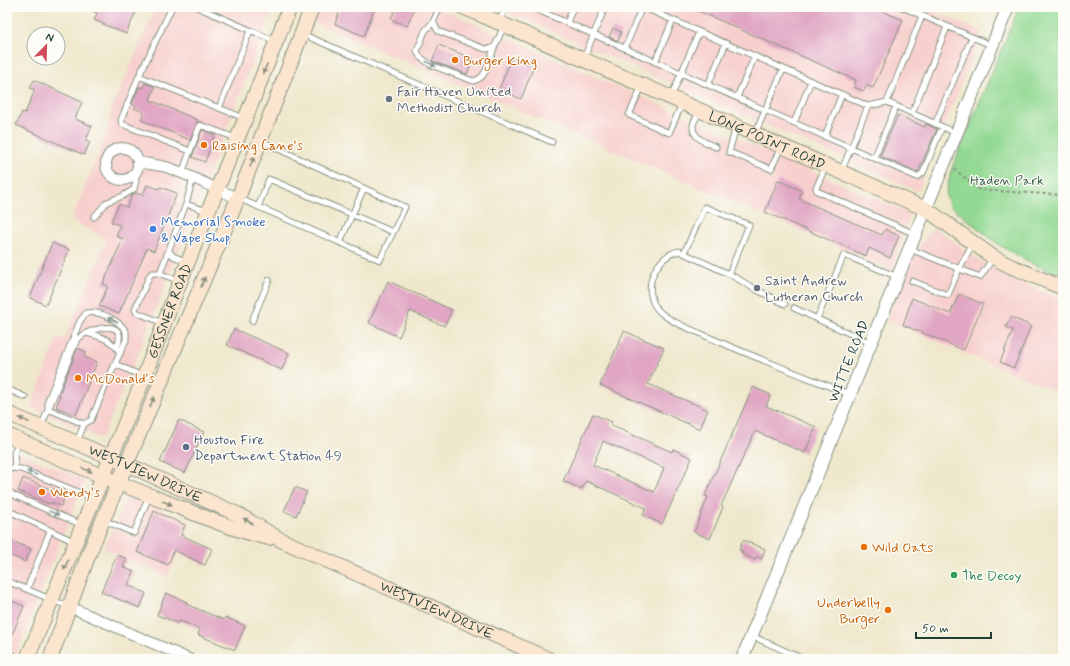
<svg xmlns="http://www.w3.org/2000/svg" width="1070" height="666" viewBox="0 0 1070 666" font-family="Mynerve,sans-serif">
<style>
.built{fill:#f7d0cd}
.green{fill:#93d993;stroke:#598b64}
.building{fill:#e0a6c3;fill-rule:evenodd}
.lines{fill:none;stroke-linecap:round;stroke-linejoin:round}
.service-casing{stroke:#879280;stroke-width:7}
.minor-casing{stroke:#879280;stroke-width:12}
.tertiary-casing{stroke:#879280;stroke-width:14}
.secondary-casing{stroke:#879280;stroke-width:16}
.path{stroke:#879280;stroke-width:2;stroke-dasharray:3 3;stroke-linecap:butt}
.service{stroke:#fff;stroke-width:5}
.minor{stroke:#fff;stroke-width:10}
.tertiary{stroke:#fff;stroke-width:12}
.secondary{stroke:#fbe5cf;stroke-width:14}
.oneway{fill:#8f9e9a}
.oneway2{fill:#8d9182}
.food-dot{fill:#e8710a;stroke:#fdfcf7;stroke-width:1.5}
.worship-dot{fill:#6b7280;stroke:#fdfcf7;stroke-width:1.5}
.shop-dot{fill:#3f7fe0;stroke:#fdfcf7;stroke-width:1.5}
.service-dot{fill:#5c6f8a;stroke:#fdfcf7;stroke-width:1.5}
.leisure-dot{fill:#2e9e5b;stroke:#fdfcf7;stroke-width:1.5}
.labels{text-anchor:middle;stroke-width:3;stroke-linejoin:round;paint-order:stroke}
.food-label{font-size:14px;fill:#c56008;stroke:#fdfcf7;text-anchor:start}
.worship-label{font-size:14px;fill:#5b616d;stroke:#fdfcf7;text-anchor:start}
.street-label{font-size:14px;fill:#1f3d34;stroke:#fdfcf7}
.park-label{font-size:14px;fill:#3c644c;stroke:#fdfcf7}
.shop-label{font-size:14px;fill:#366cbe;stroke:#fdfcf7;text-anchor:start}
.service-label{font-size:14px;fill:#4e5e75;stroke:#fdfcf7;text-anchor:start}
.leisure-label{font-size:14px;fill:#27864d;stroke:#fdfcf7;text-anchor:start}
</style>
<rect width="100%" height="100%" fill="#fdfcf7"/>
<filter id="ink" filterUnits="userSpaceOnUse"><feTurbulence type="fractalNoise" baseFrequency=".025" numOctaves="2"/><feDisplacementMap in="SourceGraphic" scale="8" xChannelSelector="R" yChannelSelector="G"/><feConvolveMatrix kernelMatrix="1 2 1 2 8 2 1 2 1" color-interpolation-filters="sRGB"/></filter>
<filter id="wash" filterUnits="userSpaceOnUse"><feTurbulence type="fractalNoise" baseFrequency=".012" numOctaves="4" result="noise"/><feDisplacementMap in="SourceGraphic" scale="16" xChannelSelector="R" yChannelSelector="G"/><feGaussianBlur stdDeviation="0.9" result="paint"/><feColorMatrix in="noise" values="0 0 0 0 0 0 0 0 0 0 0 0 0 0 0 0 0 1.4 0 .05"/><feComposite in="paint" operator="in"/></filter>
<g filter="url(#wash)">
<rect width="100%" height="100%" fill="#efe8cd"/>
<path class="built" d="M156 7H274L139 352 101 439 31 407 58 337 65 339 107 239 71 220 108 131 109 116Z
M320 7H436L910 214 892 270 313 22Z
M496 7H924L982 32 918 191Z
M934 228 988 266 1005 276 1063 300V394L887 321 909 264 928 233Z
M7 448 85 480 14 659H7Z
M127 496 192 522 168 576 104 549Z"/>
<path class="green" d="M1019 7H1063V276L1033 264 999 245 949 205 946 194 951 171Z"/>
<g id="blocks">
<path class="building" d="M85 7H138L126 34 94 20 97 13Z
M341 7H375L364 36 335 24Z
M396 7H415L407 26 391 19Z
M689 7H872L903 20 873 88 866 85 864 91 854 87 856 80Z
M613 28 621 32 618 41 609 37Z
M439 45 473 59 467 74 432 61Z
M512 57 534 66 521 99 499 89Z
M34 80 82 102 75 119 92 126 86 140 90 142 84 155 16 125 22 112 25 113 35 90 30 88Z
M145 83 155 87 150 100 198 120 190 140 141 120 144 112 134 108 136 106 132 104 139 87 143 88Z
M898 115 925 127 926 124 937 129 918 172 880 156Z
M202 130 215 135 205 162 192 157Z
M778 180 802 191 799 199 882 235 885 229 899 236 890 258 869 248 866 256 765 212Z
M147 185 159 189 160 187 177 193 154 251 147 248 119 314 99 306 108 286 103 284 123 239 116 236 120 225 111 222 119 204 127 207 132 195 136 193 143 195Z
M52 243 69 250 46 305 30 298Z
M388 281 452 310 444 326 410 311 399 337 369 323Z
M959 294 983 304 964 350 903 325 912 298 950 314Z
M1011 317 1031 326 1014 368 1000 362 1013 330 1006 327Z
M234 329 289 353 282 370 227 345Z
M624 331 664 348 648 384 708 410 700 429 600 385Z
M78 348 86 352 84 357 97 362 76 415 56 407 60 395 59 394Z
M753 387 771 395 766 406 816 427 805 453 755 431 721 506 723 507 710 539 694 532 708 497 705 496Z
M593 414 612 422 610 425 672 452 673 449 692 458 662 524 643 515 646 508 586 481 582 489 563 481ZM603 441 664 468 654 492 593 465Z
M179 420 204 432 185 473 160 462Z
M23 478 50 489 51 488 66 494 61 506 51 502 50 504 18 491Z
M295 487 307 492 296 516 284 511Z
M154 511 185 525 181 535 212 549 205 565 174 550 168 565 137 552Z
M7 539 31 549 25 562 7 554Z
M743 540 765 549 761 559 757 556 755 560 742 554 743 551 739 550Z
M117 555 127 559 123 567 134 572 128 585 146 593 140 608 101 592Z
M166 593 187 602 186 604 224 620 225 617 245 626 235 650 198 635 200 629 180 621 178 623 157 615Z
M7 599 24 606 7 647Z"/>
</g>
</g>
<g filter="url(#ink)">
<use href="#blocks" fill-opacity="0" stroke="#879280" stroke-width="1"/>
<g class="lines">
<g class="service-casing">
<path id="service" d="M172 7 139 76 121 120 122 124 190 151
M197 7 275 41
M440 7 433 22 438 31 485 49 494 48 504 26
M531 7 917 177 923 173 942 127
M643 7 868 106 887 102 956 133
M902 7 993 46
M433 22 425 31 417 51 420 57 431 65 473 81C487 79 490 59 494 48
M499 22 506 7
M567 23 573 7
M302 34 552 142
M625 48 642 7
M584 58 605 7
M655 62 673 20
M139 76 244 118
M708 85 726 43
M642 86 629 115 669 133 682 104
M671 97 699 32
M737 97 755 56
M887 102 922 16
M219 108 250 31
M700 111C698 116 693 121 693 126 692 138 707 143 716 147
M912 113 947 27
M794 123 811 81
M935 124 972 37
M736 127 729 152 771 169 781 147
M755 134 783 69
M825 136 842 94
M874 158 896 106
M826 166 816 188 817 191 915 234
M841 172 868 106
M182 173 200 125 236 138
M238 198 380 260 405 207 261 141
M186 204 207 211
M258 207 269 179 393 232
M94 217 107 202 123 196 134 189 136 181 135 176
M340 242 364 188
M910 249 980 277 993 258
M169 251 173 256 188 262
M684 253 705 207 749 225 729 274 679 251C666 254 660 262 654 272 648 285 649 302 660 312 672 323 691 329 706 336 753 357 801 375 849 394
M160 273 186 204 193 178
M729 274 757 290 785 304
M912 281 948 295 959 269 973 243
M794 308 817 319
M252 321 269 280
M163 323 136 312 135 309 150 275 152 273H158L180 281
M86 333C103 326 127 321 117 348
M871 343 817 319 844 255 898 277
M7 389 25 397
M48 409V400L80 321 86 313C100 310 118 320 126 331V340L115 364
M48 409 84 424
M41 427 77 339 86 333C100 336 114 340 120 354
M77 442 84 424 91 420 115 364 142 376
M15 467 14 453 19 441
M7 473 11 468 21 469 93 498
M7 490 13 495 82 525
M7 510 75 542
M103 520 134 533 149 496
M7 581 69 607
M27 589 50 531
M752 636 803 659
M7 653 22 659"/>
</g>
<g class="minor-casing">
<path id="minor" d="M106 164a16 16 0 1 1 32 0a16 16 0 1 1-32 0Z
M139 162C148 164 158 165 166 167 191 175 214 189 238 198
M70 607 189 659"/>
</g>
<g class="tertiary-casing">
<path id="tertiary" d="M742 659 1008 7"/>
</g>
<g class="secondary-casing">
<g id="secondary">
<path id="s1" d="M463 7 926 209 993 257 1010 266 1063 288"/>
<path id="s2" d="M7 413 126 464 239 515 281 540 548 659"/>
<path d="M7 435C61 459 115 482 171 504 203 517 235 530 269 538"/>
<path id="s3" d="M27 659 141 385 176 292 290 7"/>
<path d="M50 659 90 551 238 198 312 7"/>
</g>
</g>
<path class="path" d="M954 169 980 190 1063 195"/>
<use href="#service" class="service"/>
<use href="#minor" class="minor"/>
<use href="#tertiary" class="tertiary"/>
<use href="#secondary" class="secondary"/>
</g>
<defs><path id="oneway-solid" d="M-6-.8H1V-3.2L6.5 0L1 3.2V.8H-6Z"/></defs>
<g class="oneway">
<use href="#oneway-solid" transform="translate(431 64) rotate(28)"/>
<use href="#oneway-solid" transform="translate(113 320) rotate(-153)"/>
<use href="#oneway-solid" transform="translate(32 473) rotate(-158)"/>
<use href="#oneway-solid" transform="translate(54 513) rotate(23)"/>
</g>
<g class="oneway2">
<use href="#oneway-solid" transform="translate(265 69) rotate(112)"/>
<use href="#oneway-solid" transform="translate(252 162) rotate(-69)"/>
<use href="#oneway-solid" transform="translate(203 282) rotate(-68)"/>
<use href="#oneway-solid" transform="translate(152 402) rotate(-66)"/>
<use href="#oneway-solid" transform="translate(24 420) rotate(-156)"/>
<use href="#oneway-solid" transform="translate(87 470) rotate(23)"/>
<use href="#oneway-solid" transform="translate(167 503) rotate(21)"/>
<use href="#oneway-solid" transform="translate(248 521) rotate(-149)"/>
<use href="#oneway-solid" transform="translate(66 565) rotate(113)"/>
</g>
</g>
<g class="food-dot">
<circle cx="455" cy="60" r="4"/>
<circle cx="204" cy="145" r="4"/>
<circle cx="78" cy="378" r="4"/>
<circle cx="42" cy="492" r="4"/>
<circle cx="864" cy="547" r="4"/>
<circle cx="888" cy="610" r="4"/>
</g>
<g class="worship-dot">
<circle cx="389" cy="99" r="4"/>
<circle cx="757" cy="288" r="4"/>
</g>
<circle class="shop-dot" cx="153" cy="229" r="4"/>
<circle class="service-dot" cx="186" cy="447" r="4"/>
<circle class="leisure-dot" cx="954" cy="575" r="4"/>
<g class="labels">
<g class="food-label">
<text x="463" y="65">Burger King</text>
<text x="212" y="150">Raising Cane's</text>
<text x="86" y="383">McDonald's</text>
<text x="50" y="497">Wendy's</text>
<text x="872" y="552">Wild Oats</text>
<text x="880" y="607" text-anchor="end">Underbelly<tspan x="880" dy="16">Burger</tspan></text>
</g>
<g class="worship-label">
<text x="397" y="96">Fair Haven United<tspan x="397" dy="16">Methodist Church</tspan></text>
<text x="765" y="285">Saint Andrew<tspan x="765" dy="16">Lutheran Church</tspan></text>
</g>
<g class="street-label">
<text dy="5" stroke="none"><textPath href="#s1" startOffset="332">LONG POINT ROAD</textPath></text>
<text dy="5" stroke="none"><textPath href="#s3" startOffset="376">GESSNER ROAD</textPath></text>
<text transform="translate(848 361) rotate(-68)" y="5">WITTE ROAD</text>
<text dy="5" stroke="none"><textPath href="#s2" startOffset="151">WESTVIEW DRIVE</textPath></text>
<text dy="5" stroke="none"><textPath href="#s2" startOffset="473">WESTVIEW DRIVE</textPath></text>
</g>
<g class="park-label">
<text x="1007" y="185">Haden Park</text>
</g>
<g class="shop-label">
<text x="161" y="226">Memorial Smoke<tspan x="161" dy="16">&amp; Vape Shop</tspan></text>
</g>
<g class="service-label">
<text x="194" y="444">Houston Fire<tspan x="194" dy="16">Department Station 49</tspan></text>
</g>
<g class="leisure-label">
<text x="962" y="580">The Decoy</text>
</g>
</g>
<rect width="1070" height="666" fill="none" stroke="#fdfcf7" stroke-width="24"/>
<g transform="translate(46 46) rotate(23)"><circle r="19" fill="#fdfcf7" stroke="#a4b0a9"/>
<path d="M0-3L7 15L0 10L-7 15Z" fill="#d1495b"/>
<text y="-6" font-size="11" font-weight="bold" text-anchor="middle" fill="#1f3d34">N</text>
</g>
<path d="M916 632v6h75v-6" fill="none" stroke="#1f3d34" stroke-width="2"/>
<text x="922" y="632" font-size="12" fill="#1f3d34" stroke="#fdfcf7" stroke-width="3" paint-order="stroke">50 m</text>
</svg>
